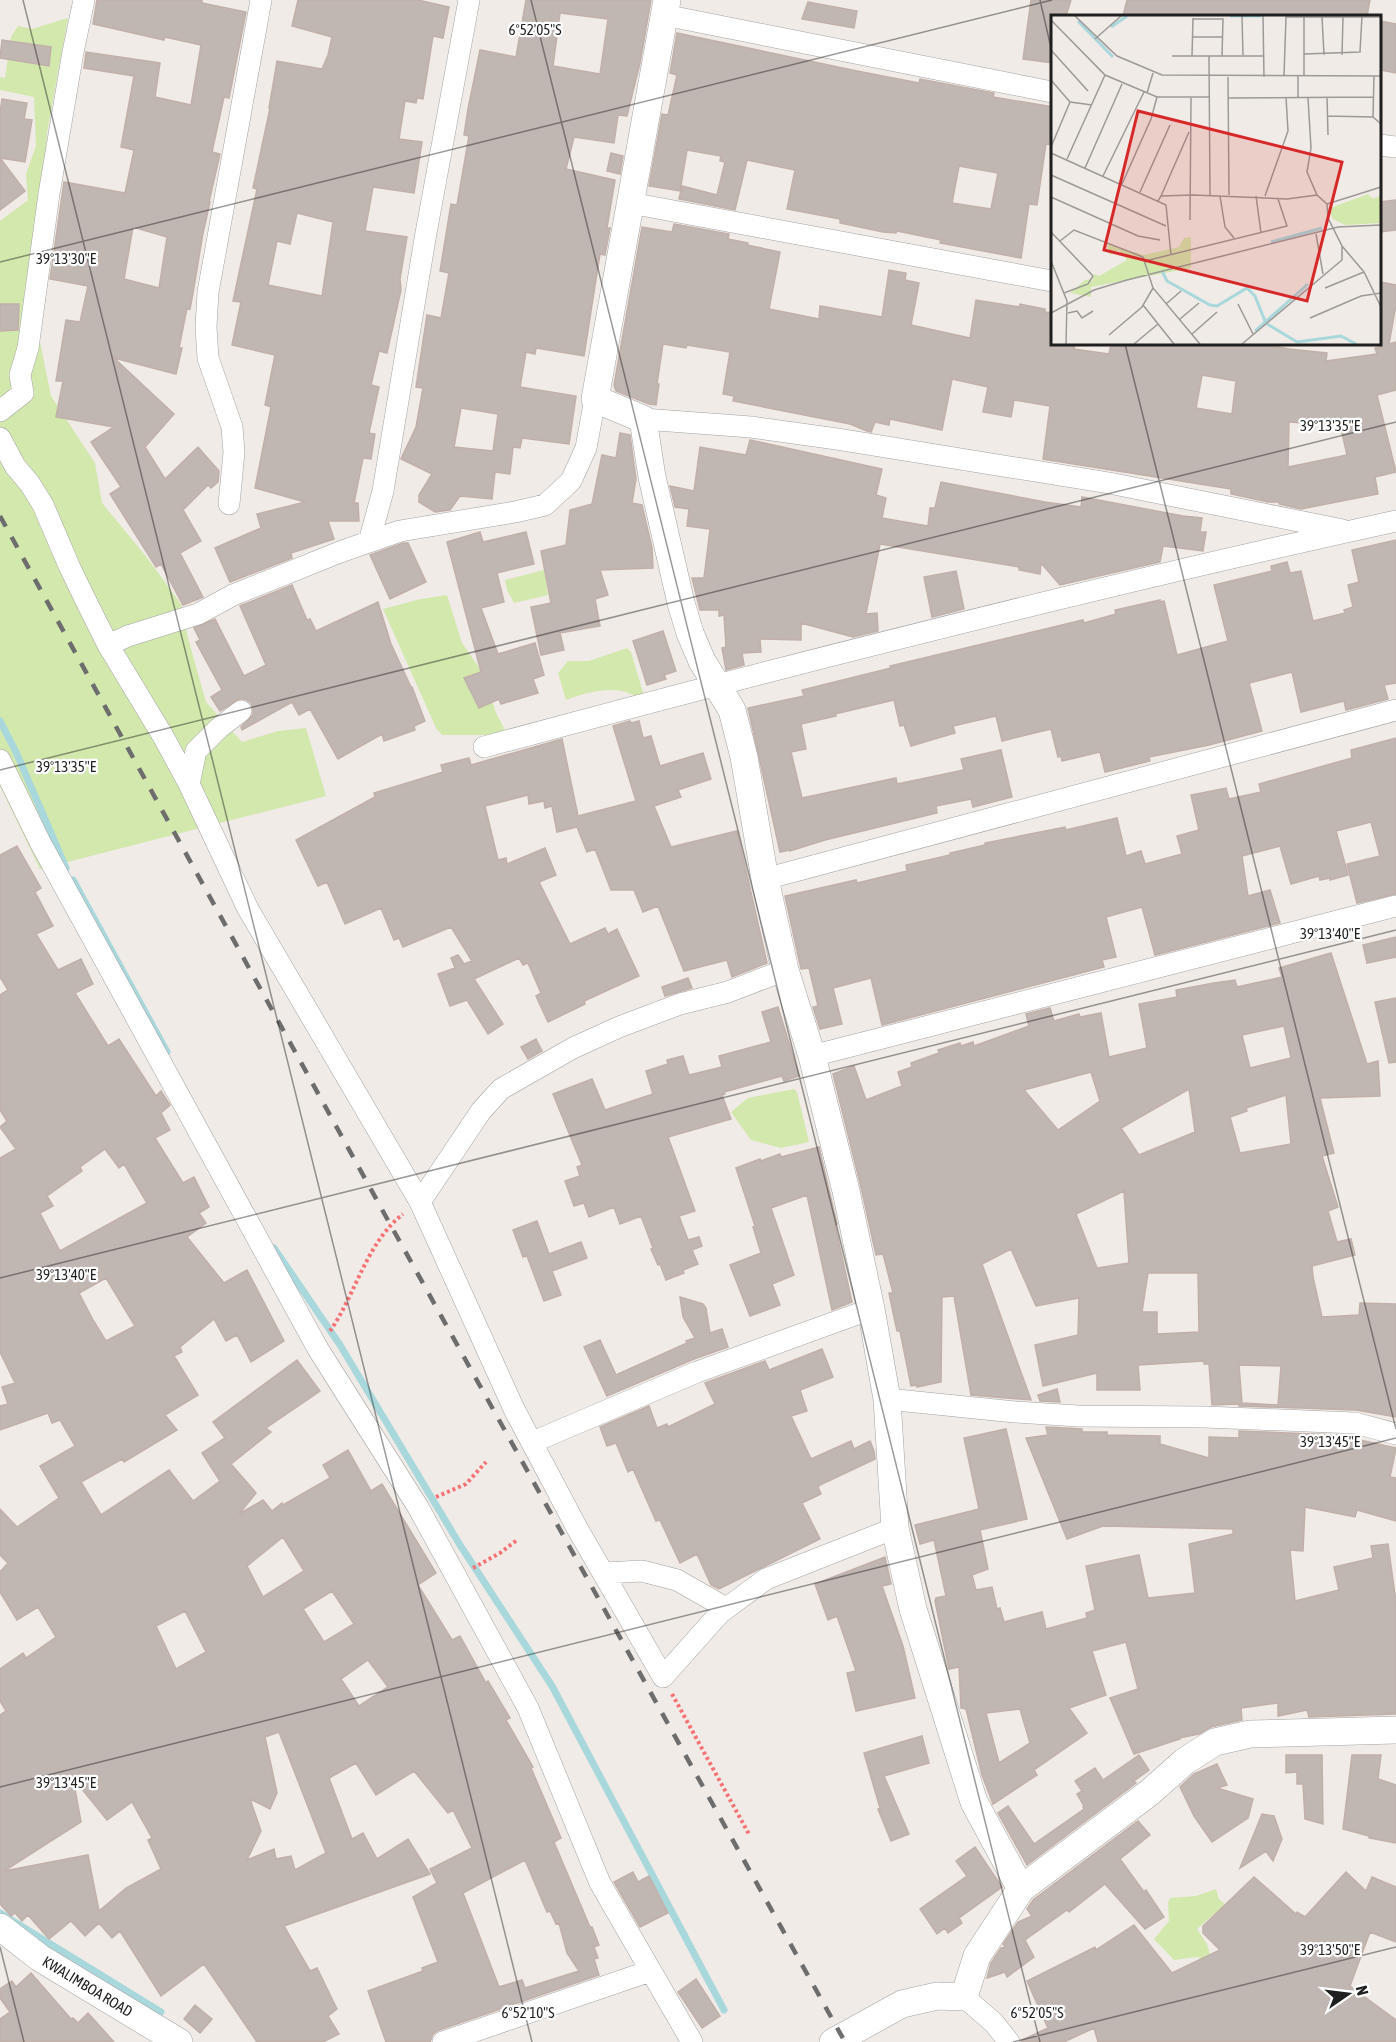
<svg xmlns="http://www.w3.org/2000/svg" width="1396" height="2042" viewBox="0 0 1396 2042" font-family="'Asap Condensed',sans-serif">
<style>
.grass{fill:#d2e8ad}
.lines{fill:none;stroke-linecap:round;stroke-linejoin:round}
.stream{stroke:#a8d7dc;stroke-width:7}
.building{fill:#c0b6b2;stroke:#c1b0a9;stroke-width:1.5;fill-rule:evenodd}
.minor-casing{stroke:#a3a3a3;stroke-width:22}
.tertiary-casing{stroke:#a3a3a3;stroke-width:28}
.path{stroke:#f67173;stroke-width:4;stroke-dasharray:3 3;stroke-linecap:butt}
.minor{stroke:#fff;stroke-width:21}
.tertiary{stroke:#fff;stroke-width:27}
.rail{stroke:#6d6d6d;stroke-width:4.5;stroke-dasharray:12 12;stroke-linecap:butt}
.ticks{fill:none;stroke:#1f1f1f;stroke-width:1.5;stroke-opacity:0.45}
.labels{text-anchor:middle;stroke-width:4.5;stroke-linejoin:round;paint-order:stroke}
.street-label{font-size:15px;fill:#1f1f1f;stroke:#fff}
.inset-river{fill:none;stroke:#a8d7dc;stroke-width:3}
.inset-road{fill:none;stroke:#9c9996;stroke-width:1.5}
.view{fill:#d62828;fill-opacity:0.15;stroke:#d62828;stroke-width:3}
.inset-edge{fill:none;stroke:#1f1f1f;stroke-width:3}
.ticks-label{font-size:15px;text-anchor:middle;fill:#1f1f1f;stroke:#fff;stroke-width:4.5;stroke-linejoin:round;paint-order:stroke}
</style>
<rect width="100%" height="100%" fill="#f0ebe6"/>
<path class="grass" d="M68 18 47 133 39 337 51 396 95 463 102 503 145 555 181 604 188 638 206 702 242 742 278 731 306 728 326 796 40 869 0 786V221L28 200 26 174 36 146 34 97 0 90V77L5 78 11 37 18 26 32 29Z
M544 570 548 595 514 603 507 590 505 580Z
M447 595 462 643 482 672 496 713 505 730 496 735H442L436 728 383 609 421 599Z
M627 648 631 652 644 696 637 698C620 683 585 692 566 700L558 673 568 661H589Z
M794 1089 797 1092 809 1142 781 1148 751 1140 731 1112 748 1098Z
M1216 1889 1219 1899 1243 1920 1228 1918 1215 1913 1197 1929 1207 1944 1213 1964 1197 1957 1174 1960 1154 1939 1169 1921 1168 1903 1170 1898 1196 1896Z"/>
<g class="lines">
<path class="stream" d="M0 721 16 752 66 868
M73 880 167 1052
M274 1248 340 1345 460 1545 552 1686 724 2010
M0 1913 161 2012"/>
</g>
<path class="building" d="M97 0H202V3L246 12 229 98 224 97 212 152 220 154 209 202H210L203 233 193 293 190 309 187 308 179 348H182L176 374 114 358 174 414 145 447 165 479 198 447 219 471 218 482 211 488 208 485 183 510 201 541 180 553 203 597 183 605 161 564 156 567 110 494 121 487 91 442 114 427 56 417 63 381H56L66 320 80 322 88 286 50 279 64 182 125 193 134 150 121 147 134 76 84 68 86 52 160 63 155 97 191 105 201 45 165 37 164 40 93 24ZM133 227 167 237 159 288 124 279Z
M298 0H418L449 7 443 38 433 36 423 99 417 98 416 103 405 101 399 139 422 142 414 193 373 187 365 231 407 237 400 279 401 290 387 353 379 351 371 385 379 387 369 433 375 434 371 459 363 458 354 503H358L359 521H328L334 539 291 553 292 558 230 582 215 548 261 528 257 514 305 502 255 488 271 407 265 405 275 355 232 345 241 302 233 301 257 189 253 188 270 108H269L277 61 322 69 328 55 332 37 292 26ZM297 213 333 222 322 296 268 285 277 241 290 244Z
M526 0H651L640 63 627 116 618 115 614 143 574 137 566 169 615 180 607 228H610L605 255 600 254 584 356 536 348 535 354 526 352 520 387 576 396 569 444 522 438 520 448 513 447 510 474 495 472 492 499 460 496 450 510 435 512 419 502V495L432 474 401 459 416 427 423 388 416 387 427 315 441 318 449 273 440 271 451 204 457 205 469 136 464 135 468 109 480 50 516 57ZM560 13 608 19 600 74 553 66ZM461 408 498 414 493 451 454 447Z
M1031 0H1071L1066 16H1053V63L1023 59Z
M1127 0H1370L1367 16H1123Z
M808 2 857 11 854 28 802 19Z
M1380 21 1396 24V73L1380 70Z
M677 33 857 71 919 83 920 79 994 93 993 97 1053 107V145L1046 144 1037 205 1029 204 1021 258 940 243 941 240 897 231 896 233 883 232 840 223V219L787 209 795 170 747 160 735 210 679 199 682 186 717 195 725 162 720 161 721 156 687 150 680 191 649 186 662 114 668 115 677 75 670 73ZM959 166 998 173 991 209 952 203Z
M2 40 51 47 49 66 0 58Z
M2 99 27 103 24 119 32 120 25 162 0 158 25 191 0 210V113Z
M611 153 623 156 620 174 607 171Z
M1396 200V230L1380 232V202Z
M674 224 729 234 728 239 748 243 747 245 780 252 769 309 819 319 820 306 882 317 889 270 906 273 905 280 919 283 911 325 970 338 976 300 1019 307 1020 304 1045 309V312L1053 313V344H1075L1074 349 1109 354 1111 344H1262L1289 349 1327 353 1326 361 1377 354 1375 348 1380 347V282L1396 285V305L1389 344 1396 342V390L1377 395 1396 472 1375 477 1378 494 1301 509 1279 504V502H1268L1231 494V489L1043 459 1050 406 1014 400 1011 417 983 412 988 387 952 379 942 430 890 419 889 425 875 422 871 432 867 431 850 424 733 401 734 396 723 394 730 352 687 345 686 348 663 344 657 384H659L656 405 649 404 616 391 614 385 642 227 672 232ZM1202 375 1236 381 1232 414 1196 408ZM1289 422 1320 424V426L1340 424 1347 455 1288 467Z
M0 304H19L18 330 0 331Z
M620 433 630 435 636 479 632 503 642 505 652 548 653 568 600 570 608 595 595 599 600 626 560 633 564 650 541 655 531 607 551 603 541 551 566 545 570 510 592 504 602 455 616 458Z
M750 440 882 469 876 495 886 498 882 518 928 526 930 508H935L941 482 1045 502 1081 507 1082 497 1183 516 1202 518 1200 532H1206L1203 551 1163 546 1160 562 1060 585 1041 563 1040 574 1019 570V567L880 544 866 614 877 613 878 631 853 637 801 623V640L760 639 761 652 742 653 744 665 726 670 722 648 726 647 724 615 719 616V610H700L692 578H704L710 529 687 526 689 509 675 507 670 486 694 491 700 447 746 455Z
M480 532 483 542 526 532 534 564 497 573 504 602 481 608 498 654 535 643 544 675 533 679 538 693 501 704 499 699 479 708 464 678 481 672 447 542Z
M1396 540V683L1384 685 1388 699 1346 710 1344 701 1301 712 1292 672 1249 683 1262 731 1209 745 1149 757 1150 761 1105 772 1100 752 1062 761 1061 756 1058 757 1051 729 1002 741 996 716 953 726 955 733 911 746 904 725 900 726 894 700 835 714 836 716 801 724 806 749 791 752 802 798 896 778 897 784 964 770 961 759 1001 750 1012 797 973 807 971 799 936 806 937 813 825 840 790 851V850L780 852 748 708 804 696 802 690 891 668 890 666 1083 620 1084 623 1116 614 1115 610 1160 600V602L1164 601 1177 655 1228 641 1214 585 1272 571 1271 566 1287 562 1290 573 1301 571 1313 621 1345 613 1344 610 1353 607 1348 585 1359 582 1352 550Z
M403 543H408L426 582 390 599 370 555Z
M956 571 964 609 932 617 924 577Z
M292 585 307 620 310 619 316 631 378 602 391 644 411 687H412L425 721 414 726 415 730 384 741 382 734 338 759 310 709 299 715 292 702 242 730 241 727 253 715V709L251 703 245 699H239L220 711 211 697 222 690 196 642 200 640 194 628 215 619 244 676 266 665 240 606Z
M663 631 676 671 664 675 666 679 647 685 633 641Z
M630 721 631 723 639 721 643 738 651 736 660 766 703 753 711 779 678 790 681 797 654 806 671 847 737 831 767 963 732 977 727 960 684 971 658 906 643 912 634 890H611L595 849 587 852 577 827 557 832 552 806 545 808 544 801 529 804 528 795 485 806 498 860 506 858 507 864 545 848 556 875 539 882 570 944 605 928 608 934 617 929 639 976 584 1001 585 1004 548 1022 536 996 541 993 528 963 523 965 519 958 474 979 503 1024 488 1034 467 1000 450 1006 438 974 455 968 451 958 458 955 464 964 472 961 451 927 403 947 399 938 394 940 381 908 345 924 327 882 318 886 296 840 375 797 374 793 443 772 441 765 469 758 471 765 562 739 578 816 636 801 613 726Z
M1396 738V894L1357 903 1347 864 1380 856 1371 822 1336 831 1348 875 1330 880V878L1320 880 1319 876 1291 884 1280 846 1242 856 1248 896 1270 890 1280 923 1155 955 1142 907 1106 917 1116 957 1102 960 1104 967 882 1025 871 978 833 988 842 1024 820 1029 813 1007 818 1006 809 968 801 969 785 896 856 880 857 883 907 871 906 865 950 855V853L985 845V843L1065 827 1066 830 1117 818 1126 856 1141 851 1145 864 1182 854 1177 836 1199 830 1191 795 1226 788 1229 799 1261 792 1259 784 1352 758 1351 750Z
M17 846 41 888 35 892 53 926 36 934 58 970 81 959 93 984 75 993 108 1046 119 1039 156 1096 161 1091 170 1105 161 1113 170 1130 155 1138 183 1183 194 1177 209 1207 199 1213 206 1223 187 1237 224 1283 247 1270 284 1341 251 1362 237 1335 226 1341 214 1319 180 1347 182 1352 174 1356 198 1395 165 1415 177 1430 124 1462 122 1459 81 1482 101 1515 169 1470 193 1501 220 1481 202 1453 225 1438 213 1422 297 1360 320 1391 266 1428 271 1432 231 1464 256 1493 239 1514 263 1500 272 1511 282 1503 283 1505 330 1478 323 1465 348 1450 371 1491 382 1484 436 1573 418 1585 452 1640 460 1636 486 1683 488 1681 510 1718 506 1720 533 1767 531 1768 561 1838 554 1842 590 1927H592L599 1945 594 1947 598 1958 594 1959 599 1975 439 2030 433 2034 430 2042H386L368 1991 423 1971 422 1968 438 1962 413 1897 437 1883 430 1869 472 1848 453 1810 448 1813 414 1771 376 1795 356 1763 329 1778 352 1839 363 1833 377 1859 408 1839 430 1874 284 1926 310 1971 317 1968 337 2009 328 2016 339 2034 323 2042H257L204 1964 161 1996 120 1931 112 1938 99 1923 85 1936 71 1921 49 1939 28 1915 22 1921 15 1913 11 1916 9 1914 0 1904V1715L6 1711 0 1701V1669L23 1653 26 1658 56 1637 38 1607 17 1620 0 1592V1572L8 1563 0 1555V1509L17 1527 59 1498 40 1466 75 1446 60 1420 52 1423 48 1413 0 1430V1406L8 1404 2 1387 15 1383 0 1352V1158L16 1149 0 1127 7 1121 0 1110V995L8 990 0 977V855ZM105 1149 119 1168 124 1164 147 1203 60 1251 40 1213 53 1206 47 1196 82 1171 80 1167ZM106 1278 135 1326 106 1341 93 1320 79 1293ZM283 1537 304 1571 263 1597 247 1566ZM332 1591 354 1624 324 1642 303 1609ZM185 1611 206 1652 176 1669 156 1626ZM368 1660 388 1687 359 1706 341 1679ZM279 1732 326 1853 295 1870 291 1856 276 1859 274 1849 247 1860 261 1831 250 1799 270 1809 277 1793 265 1737ZM73 1778 107 1820 132 1802 152 1838 148 1840 161 1869 126 1888 99 1911 88 1855 4 1871 81 1822ZM525 1860 547 1912 550 1911 556 1924 559 1923 567 1953 579 1971 525 1988 522 1980 499 1987 463 1893Z
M1396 937V957L1367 963 1363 945Z
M1331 953 1367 1064 1378 1061 1380 1096 1320 1098 1334 1153 1322 1156 1338 1207 1328 1211 1337 1242 1351 1239 1355 1255 1312 1266 1313 1277 1322 1317 1359 1315 1360 1303 1396 1304V1417L1356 1410 1239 1406V1404L1212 1405 1209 1364H1204V1361L1138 1365 1140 1390H1097V1373L1043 1386 1035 1345 1078 1335 1079 1298 1036 1306 1011 1249 982 1264 1031 1400 971 1395 954 1296 942 1297 941 1382 917 1387V1385L911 1386 900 1331H897L894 1317 889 1293H893L883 1254 876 1255 861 1187 833 1074 854 1066 866 1100 902 1086 898 1072 912 1067 911 1063 939 1053 938 1050 960 1043 961 1046 973 1042 974 1046 1029 1026 1026 1014 1050 1008 1054 1021 1079 1014 1080 1017 1101 1013 1109 1057 1147 1048 1139 1004 1177 997 1176 990 1214 983 1235 980 1237 987 1282 977 1279 968ZM1284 1026 1291 1058 1250 1068 1242 1035ZM1091 1072 1100 1101 1058 1130 1024 1090ZM1189 1089 1195 1132 1139 1155 1121 1128ZM1286 1095 1291 1144 1240 1153 1230 1117 1247 1111 1246 1108ZM1124 1191 1129 1263 1097 1268 1076 1214ZM1148 1273H1198L1199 1332 1157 1334V1312H1142ZM1239 1365 1281 1366 1278 1405 1242 1403Z
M688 978 692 988 665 996 662 987Z
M1396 998V1062L1389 1063 1375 1002Z
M778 1007 799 1076 784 1081 782 1076 724 1092 725 1094 722 1095 731 1119 668 1137 695 1211 679 1216 688 1240 699 1237 702 1246 692 1250 698 1264 683 1270 684 1273 666 1280 660 1264 658 1265 651 1249 653 1248 641 1216 620 1224 614 1207 589 1217 584 1203 574 1206 565 1181 580 1176 577 1167 582 1165 553 1094 592 1079 605 1110 653 1094 646 1071 668 1064 667 1060 683 1056 689 1075 722 1067 719 1056 771 1042 762 1012Z
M536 1039 542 1051 528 1059 521 1047Z
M819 1147 837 1224 835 1225 852 1302 832 1310 807 1195 771 1208 794 1275 772 1284 780 1305 750 1316 730 1265 761 1253 753 1227 755 1226 736 1168 760 1159 761 1161 780 1154 781 1157Z
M537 1221 549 1254 581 1242 587 1258 552 1271 561 1295 544 1301 527 1256 523 1257 513 1230Z
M680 1297 703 1304 706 1308 710 1333 722 1329 728 1347 694 1359 607 1396 584 1347 600 1340 616 1375 687 1343 686 1341 695 1338 683 1317Z
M822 1349 833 1377 800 1390 807 1411 791 1416 811 1459 851 1441 854 1449 870 1441 874 1451 875 1459 820 1485 818 1487 821 1494 802 1503 820 1539 719 1589 711 1585 697 1554 680 1563 660 1520 656 1521 633 1469 628 1472 616 1443 607 1446 600 1427 649 1406 657 1428 667 1424 668 1427 715 1404 705 1383 765 1361 769 1370Z
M1057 1389 1060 1402 1040 1401 1038 1395Z
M1046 1427 1082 1429V1432H1107V1435L1160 1436V1444L1209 1458V1437L1239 1438V1431L1338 1435 1396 1448 1390 1477 1396 1478V1521L1357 1510 1355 1517 1305 1507 1303 1551 1290 1550 1295 1601 1339 1590 1334 1567 1373 1558 1371 1546 1388 1544 1396 1602V1714L1309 1717 1307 1710 1278 1716V1703L1241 1708 1242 1720 1211 1727 1199 1734 1179 1738 1180 1739 1134 1754 1110 1698 1138 1689 1126 1642 1092 1651 1106 1695 1069 1708 1087 1733 1034 1770 1037 1775 993 1804 982 1775 966 1709 961 1708 959 1667 949 1669 935 1601 936 1598 946 1596 934 1540 920 1544 915 1525 979 1509 964 1438 1006 1429 1027 1519 980 1530 988 1569 972 1575 976 1590 992 1587 997 1609 1000 1608 1004 1622 1042 1612 1046 1629 1087 1618 1086 1613 1095 1610 1086 1566 1139 1555 1148 1598 1195 1593 1189 1544 1233 1534V1529L1103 1526 1067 1539 1026 1438 1048 1435ZM1020 1709 1030 1743 999 1763 986 1713Z
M885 1557 891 1584 882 1586 903 1646 915 1698 856 1711 847 1673 856 1671 837 1616 828 1620 815 1584Z
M922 1736 929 1763 884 1776 909 1834 891 1841 878 1809 880 1808 864 1753Z
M1139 1755 1149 1770 1134 1781 1136 1783 1027 1865 998 1813 1008 1806 1034 1844 1084 1809 1083 1807 1084 1806 1077 1794 1082 1791 1075 1781 1095 1768 1103 1780Z
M1286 1755H1322L1323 1824 1305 1819 1303 1784H1297V1772L1286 1773Z
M1352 1755H1381L1378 1779 1396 1785V1843L1369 1838V1836L1343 1829Z
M1217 1764 1227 1785 1217 1788 1253 1799 1248 1818 1212 1842 1194 1816 1180 1787 1194 1774Z
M1262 1814 1274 1816 1282 1839 1273 1861 1266 1851 1240 1868Z
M1138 1821 1150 1835 1120 1859 1144 1892 1146 1890 1164 1917 1145 1929 1105 1884 1069 1912 1067 1910 1025 1940 1034 1957 1007 1977 1005 1972 987 1978 991 1963 1001 1948 1005 1947 1003 1944 1018 1922 1032 1916 1027 1909 1033 1900Z
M975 1847 1002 1887 959 1918 962 1923 948 1933 945 1928 937 1934 920 1909 967 1876 956 1861Z
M633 1872 638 1882 649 1876 668 1913 640 1927 614 1882Z
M1346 1872 1366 1891 1372 1877 1396 1887V1942L1370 1932 1350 1986 1396 2020V2042H1098L1094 2028 1064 2042H1021L1022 2040 1048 2028 1027 1981 1095 1947 1096 1950 1134 1925 1172 1973 1220 1950 1203 1933V1926L1254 1877 1296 1914 1297 1912 1305 1917Z
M31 1973 71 2019 73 2018 78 2023 88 2013 114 2042H0V2019L10 2012 0 1998V1989L12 1981 16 1987Z
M696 1979 720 2016 702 2028 678 1992Z
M195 2005 212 2019 200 2033 184 2019Z"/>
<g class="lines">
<g class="minor-casing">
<path id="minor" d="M664 15 1052 92
M1380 145 1396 147
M630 203 1052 281
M0 411 23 393 20 375 28 348 49 194 73 52 84 0
M643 419 751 427 837 439 1109 483 1343 530
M0 438 15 466 30 484 43 505 70 568 88 605 108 645 163 736 189 784 248 909 420 1202 514 1409 577 1528 663 1677 720 1613 766 1579 895 1528
M229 504 234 452 232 427 208 358 206 327 208 292 261 0
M369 542 383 491 426 233 469 0
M108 645 128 636 198 614 233 595 340 552 400 531 515 512 545 505 571 481 586 448 595 399
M484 747C787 665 1090 588 1396 521
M0 760 41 844 318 1349 418 1507 528 1708 600 1883 692 2042
M189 784 196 751 219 728 241 711
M765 879 1396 710
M812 1056 1396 906
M420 1202 481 1111 501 1089 573 1048 619 1027 680 1004 728 992 785 970
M887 1399 1015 1412 1078 1416 1205 1417 1355 1423 1396 1434
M533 1442 697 1372 871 1309
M604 1573 642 1571 677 1580 726 1608
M964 1997 994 2023 1009 2042
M443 2042 650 1971"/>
</g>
<g class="tertiary-casing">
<g id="tertiary">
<path d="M667 0 595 399 643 419 652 477 681 603 690 633 702 661 732 710 744 757 765 879 785 970 812 1056 846 1191 871 1309 887 1399 895 1528 913 1609 974 1802 1021 1889"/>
<path id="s1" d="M0 1927 40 1958 179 2042"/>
<path d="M833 2042 902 2004 937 1996 964 1997 977 1956 1021 1889 1149 1793 1185 1761 1215 1742 1250 1734 1396 1730"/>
</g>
</g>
<path class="path" d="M330 1331C356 1294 366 1243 403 1214
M436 1497 466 1484 486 1462
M473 1568 500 1553 517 1540
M672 1694 750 1836"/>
<use href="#minor" class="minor"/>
<use href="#tertiary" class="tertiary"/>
<path class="rail" d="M0 516 390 1224 845 2042"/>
</g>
<path class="ticks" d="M23 0 532 2042M531 0 1040 2042M1040 0 1052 52M0 262 1052 0M1125 344 1396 1429M0 770 1396 422M0 1278 1396 930M0 1787 1396 1438M0 1947 24 2042M1013 2042 1396 1947"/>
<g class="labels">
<g class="street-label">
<text dy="5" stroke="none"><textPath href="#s1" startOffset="106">KWALIMBOA ROAD</textPath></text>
</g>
</g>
<g transform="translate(1051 15)">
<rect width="330" height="330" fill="#f0ebe6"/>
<path d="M317 179 322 184 330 180V208L294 210 282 204 277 194ZM140 222V253L40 272V282L19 278 34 265 40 264 41 268 43 259 48 261 76 245 68 235 59 240 56 229 93 240 128 232 133 223Z" fill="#d2e8ad"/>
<path class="inset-river" d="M179 1H210M27 6 62 42M60 12 76 1M220 227 271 213M111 256 116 266 159 290 166 291 196 273 204 281 214 306M216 309 246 327 290 321 305 329M204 316 257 269"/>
<path class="inset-road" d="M24 1 66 41 111 60 330 61M191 1 192 40M212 1 213 62M271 2 273 40M142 4H172L171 41M0 5 54 60 106 82H158M141 22H172M44 24 70 1M0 35 37 76M253 39 309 37 311 1M291 40 292 2M121 41H213M141 41 142 3M158 41 159 181M233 61 235 2H330M247 61V82M253 61V2M323 61 322 102 330 109M177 62 178 180M0 65 19 87M96 78 102 58M276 82 277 120M177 83 322 82M257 83 260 133 256 157 266 180 276 189M19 87 41 90M276 101 322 102M0 132 19 87M0 138 115 190 120 240M16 144 54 60M34 153 71 69M0 160 115 211M52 161 93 77M71 169 100 104 106 82M89 177 119 110M110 181 138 117M169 181 174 212 183 223M205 181 210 218M214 181 237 116 235 82M0 182 87 221 109 225M107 186 110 181 142 180 236 184 266 180M276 189 330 172M139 205 140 83M0 217 42 261 37 269 13 278M265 219 272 259M9 226 23 215 92 242 102 273 149 329M291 231 313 257 330 292M0 246 16 286 15 329M94 246 236 211 227 184M274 273 313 257M115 289 130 276M187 289 202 319M92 290 123 329M0 298 43 275 76 265 287 212 330 210M17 298 26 296 31 303 42 296M259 303 310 281 330 278M129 304 148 288M141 319 166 297M58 320 91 292 102 273M83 329 107 309M191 329 291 245V231L277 203 276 189"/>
<path class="view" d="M87 96 291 147 256 286 53 235Z"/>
<rect width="330" height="330" class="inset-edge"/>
</g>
<g class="ticks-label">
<text x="535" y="35">6°52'05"S</text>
<text x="66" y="264">39°13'30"E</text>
<text x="1330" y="431">39°13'35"E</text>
<text x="66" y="772">39°13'35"E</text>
<text x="1330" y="939">39°13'40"E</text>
<text x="66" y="1280">39°13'40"E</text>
<text x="1330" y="1447">39°13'45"E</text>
<text x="66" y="1788">39°13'45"E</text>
<text x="1330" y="1955">39°13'50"E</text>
<text x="528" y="2018">6°52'10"S</text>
<text x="1037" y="2018">6°52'05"S</text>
</g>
<g transform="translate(1348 1994) rotate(76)" stroke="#ffffff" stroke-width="4.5" paint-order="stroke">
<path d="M0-4.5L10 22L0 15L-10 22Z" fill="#1f1f1f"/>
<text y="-9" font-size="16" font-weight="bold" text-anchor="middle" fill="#1f1f1f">N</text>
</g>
</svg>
